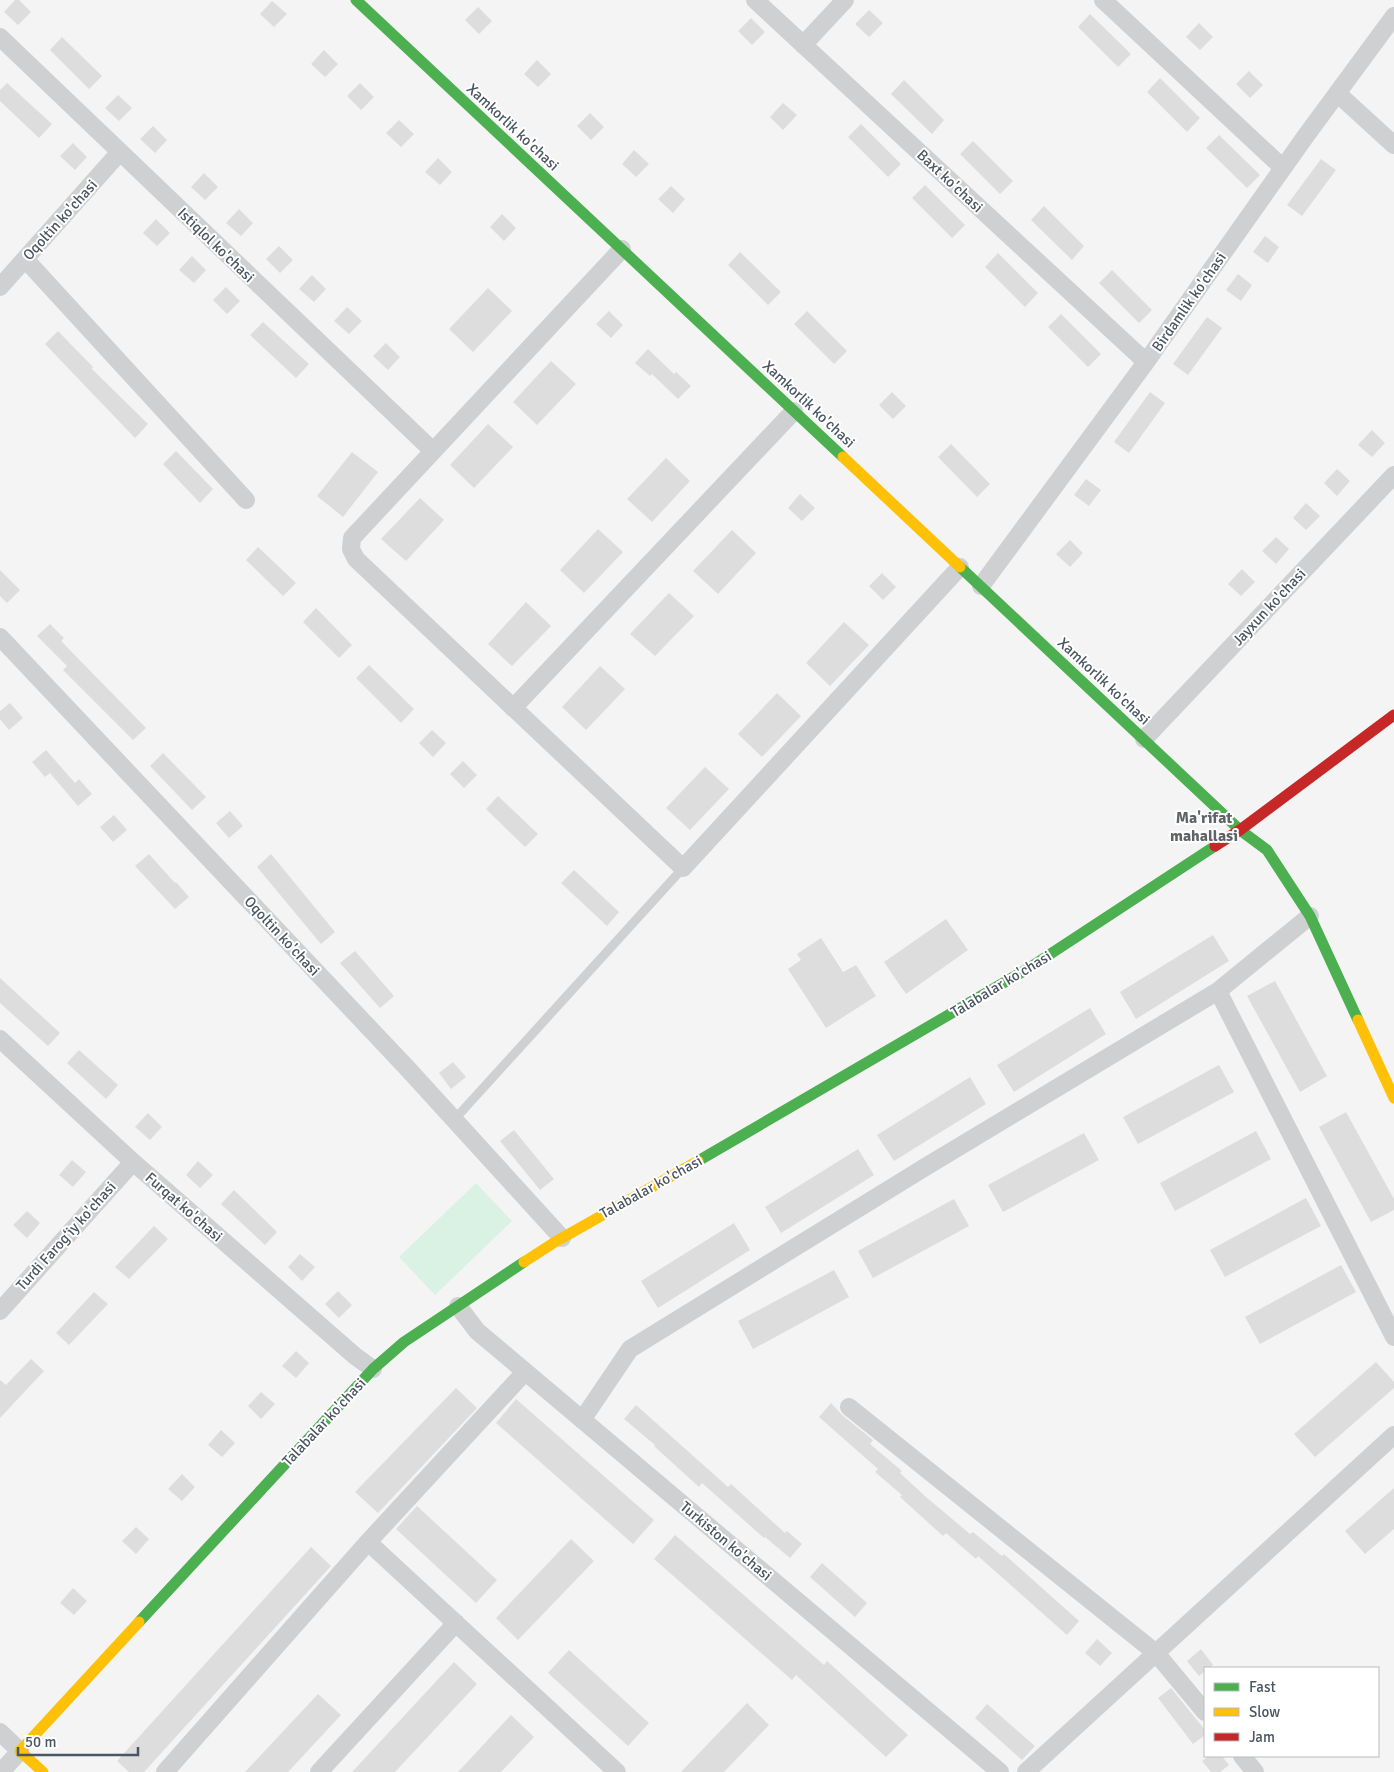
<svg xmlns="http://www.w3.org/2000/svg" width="1394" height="1772" viewBox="0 0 1394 1772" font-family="Signika,sans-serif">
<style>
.green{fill:#d9f2e3}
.building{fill:#ddddde}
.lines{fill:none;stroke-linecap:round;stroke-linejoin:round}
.lane{stroke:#ced0d2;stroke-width:9}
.street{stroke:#ced0d2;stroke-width:18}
.fast{stroke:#4caf50;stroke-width:11}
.slow{stroke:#ffc107;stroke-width:11}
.jam{stroke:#c62828;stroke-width:11}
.labels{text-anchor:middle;stroke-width:4;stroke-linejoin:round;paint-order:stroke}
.street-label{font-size:15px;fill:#4a5661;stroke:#fff}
.neighbourhood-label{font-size:16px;font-weight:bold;fill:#5f6368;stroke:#fff}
</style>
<rect width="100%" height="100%" fill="#f4f4f4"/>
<path class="green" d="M476 1183 512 1221 435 1295 399 1257Z"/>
<path class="building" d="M15 0H19L31 12 18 25 4 12Z
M272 1 287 14 274 27 260 14Z
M478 7 492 21 479 34 465 20Z
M869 10 883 23 869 37 855 24Z
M1090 14 1131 54 1118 67 1078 27Z
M751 18 765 32 752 45 738 31Z
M1199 23 1213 37 1200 50 1186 37Z
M62 37 102 76 89 89 50 50Z
M324 50 338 64 325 77 311 64Z
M537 60 551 74 538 87 524 74Z
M1249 71 1263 85 1250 98 1236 84Z
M1160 78 1200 118 1187 132 1147 92Z
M904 80 944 120 932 134 891 94Z
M7 83 52 124 39 138 0 101V90Z
M360 83 374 97 361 110 347 96Z
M118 95 132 108 119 121 105 108Z
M783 103 797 115 783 130 770 117Z
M590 113 604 127 591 140 577 126Z
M399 120 414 134 401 147 386 133Z
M861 124 901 164 888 177 848 137Z
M153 126 167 140 155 153 140 139Z
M1219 135 1260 175 1247 188 1206 148Z
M973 141 1013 181 1000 194 960 154Z
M73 143 87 157 75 170 60 156Z
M634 150 649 164 636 177 622 164Z
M438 158 452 172 440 185 425 172Z
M1321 159 1336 170 1302 216 1287 205Z
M204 173 218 187 205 200 191 187Z
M925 185 965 225 952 238 912 198Z
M671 186 685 199 673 213 658 199Z
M1044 206 1084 246 1072 260 1031 220Z
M239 209 253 223 241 236 226 223Z
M502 214 516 228 504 241 490 227Z
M156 219 170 233 157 246 143 233Z
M1265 236 1279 247 1268 263 1253 252Z
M279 246 293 260 280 273 266 259Z
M740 252 781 292 768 305 728 265Z
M998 253 1038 293 1025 307 985 267Z
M192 256 206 270 194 283 179 270Z
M1112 270 1152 310 1139 323 1099 283Z
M1238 274 1252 285 1241 301 1226 290Z
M312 275 326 289 314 302 299 289Z
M226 287 240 301 227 314 213 300Z
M488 288 512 311 473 352 449 329Z
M347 307 362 321 349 334 334 321Z
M609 311 623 325 611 338 596 324Z
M807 311 847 351 834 364 794 324Z
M1061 314 1101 354 1088 367 1048 327Z
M1207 317 1222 328 1188 375 1173 364Z
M263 322 309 364 296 378 250 335Z
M58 331 93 367 92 369 148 424 135 438 45 344Z
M386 343 400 357 388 370 373 356Z
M648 349 674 374 676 372 691 386 678 399 652 374 650 376 635 363Z
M551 361 576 384 537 425 513 402Z
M892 392 906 406 893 419 879 405Z
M1150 392 1165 403 1129 453 1114 442Z
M488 424 513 447 474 488 450 465Z
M1372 430 1385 443 1372 457 1358 445Z
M951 444 990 484 977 497 938 457Z
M176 451 213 489 200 503 163 464Z
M352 452 378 472 343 517 317 496Z
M666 458 690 481 652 522 627 499Z
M1337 469 1350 481 1337 496 1324 483Z
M1086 479 1101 490 1089 506 1074 495Z
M800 494 815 508 802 521 788 508Z
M420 498 444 520 406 561 381 539Z
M1306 503 1320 516 1306 530 1293 518Z
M598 529 623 552 584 593 560 570Z
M732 530 756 553 718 594 693 571Z
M1276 537 1289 549 1276 564 1262 551Z
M1070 540 1083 553 1070 567 1056 554Z
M258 547 296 583 283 596 246 560Z
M1242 569 1255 582 1241 596 1228 584Z
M0 570 20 590 7 603 0 596Z
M882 573 896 587 883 600 869 586Z
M669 593 694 616 655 656 630 634Z
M526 602 551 626 512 666 488 644Z
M316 608 352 645 339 658 303 622Z
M844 622 869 645 830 686 806 663Z
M50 624 64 638 61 641 146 728 133 740 63 670 67 666 37 636Z
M369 665 414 709 401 723 356 678Z
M600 666 625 689 586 730 562 707Z
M777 693 801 716 762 757 738 734Z
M10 703 23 718 9 730 0 719V711Z
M432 730 446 743 433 757 419 743Z
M46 750 75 783 79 779 92 794 78 806 50 773 45 777 32 762Z
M163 753 206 797 192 810 150 766Z
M463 761 477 775 464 788 450 774Z
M705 767 729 789 690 830 666 808Z
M498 796 538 834 525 847 486 809Z
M230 811 243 826 229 838 216 823Z
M114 815 127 830 113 842 100 827Z
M149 854 175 883 176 882 189 897 175 909 135 866Z
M271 854 335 932 321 944 257 867Z
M574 870 619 912 607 926 561 883Z
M946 919 968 950 906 994 884 962Z
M1213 935 1229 961 1136 1019 1120 992Z
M821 938 843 972 856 965 876 996 826 1028 788 969 801 960 797 954Z
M355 951 394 996 380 1008 340 963Z
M0 978 60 1033 48 1046 0 1003Z
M1275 981 1327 1076 1300 1092 1247 996Z
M1090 1008 1106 1034 1014 1092 997 1065Z
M79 1050 118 1085 106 1099 67 1063Z
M453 1062 466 1077 451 1089 439 1073Z
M1219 1065 1234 1092 1138 1144 1123 1117Z
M970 1077 986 1104 894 1161 877 1135Z
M1346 1112 1394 1199V1210L1371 1222 1319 1127Z
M148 1113 162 1127 150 1140 135 1127Z
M514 1130 554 1179 540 1190 500 1141Z
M1256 1131 1271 1159 1175 1211 1160 1183Z
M1084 1133 1099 1160 1003 1212 988 1185Z
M858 1149 874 1175 781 1233 765 1207Z
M72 1160 86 1172 73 1187 59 1175Z
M198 1161 213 1175 200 1188 186 1175Z
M234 1190 277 1232 265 1245 221 1204Z
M1306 1198 1321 1226 1225 1277 1210 1250Z
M954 1199 969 1226 873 1278 858 1251Z
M27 1211 40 1223 27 1238 13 1225Z
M734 1223 750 1250 658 1308 641 1281Z
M154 1226 168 1239 129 1279 115 1267Z
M300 1254 315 1267 302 1281 288 1267Z
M1341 1265 1356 1292 1260 1344 1245 1317Z
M834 1270 849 1297 753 1349 738 1321Z
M338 1291 352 1305 339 1318 325 1304Z
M94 1292 108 1304 69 1345 56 1333Z
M296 1351 309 1363 296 1378 282 1366Z
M31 1359 44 1371 0 1418V1380L6 1385Z
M1376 1362 1394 1382V1388L1315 1457 1294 1434Z
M456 1388 477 1408 378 1513 355 1492Z
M261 1392 275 1404 261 1419 248 1406Z
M516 1399 654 1520 633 1544 496 1423Z
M831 1403 842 1415 873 1440 870 1444 902 1471 900 1473 926 1497 970 1534 973 1532 1002 1556 1004 1554 1079 1621 1067 1635 978 1556 976 1559 946 1533 943 1536 900 1497 902 1495 875 1472 878 1469 819 1417Z
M636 1405 728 1487 731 1484 785 1533 787 1531 802 1544 790 1558 765 1537 764 1538 702 1483 699 1487 654 1446 655 1445 624 1419Z
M221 1430 235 1443 222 1457 208 1445Z
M182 1474 195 1487 182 1501 168 1489Z
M1394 1488V1529L1365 1554 1345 1531Z
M417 1506 497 1580 476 1603 396 1529Z
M136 1527 149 1539 136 1554 122 1541Z
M675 1535 824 1665 827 1661 908 1735 886 1757 796 1675 792 1680 654 1559Z
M571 1539 594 1561 518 1640 496 1618Z
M311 1547 331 1566 144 1772H129L117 1761Z
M822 1563 867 1603 855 1617 810 1577Z
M73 1588 87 1601 74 1615 60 1603Z
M1097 1639 1112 1653 1100 1666 1085 1653Z
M1201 1649 1213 1665 1209 1668H1205V1671L1199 1676 1187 1661Z
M569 1650 649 1723 628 1746 548 1673Z
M454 1662 477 1684 395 1772H352Z
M1171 1688 1205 1730V1735L1193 1744 1158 1698Z
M318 1694 341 1715 288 1772H245Z
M747 1703 769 1725 724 1772H681Z
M987 1704 1035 1746 1022 1760 975 1718Z
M511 1715 534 1737 501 1772H458Z
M1209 1756H1222L1229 1765 1220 1772H1211L1202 1761Z"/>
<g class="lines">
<path class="lane" d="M454 1120 683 868"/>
<path class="street" d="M755 0 1146 362
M1103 0 1283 168
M0 37 433 451
M803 45 845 0
M1337 93 1394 145
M622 249 352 538 351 549 356 559 683 868 960 567
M25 259 246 500
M0 287 119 153
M981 586 1146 362 1305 137 1394 16
M0 637 408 1069 562 1238
M513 708 794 411
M1144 739 1394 475
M1218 991 1394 1337
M0 1039 133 1162 355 1356 373 1369
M458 1306 477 1331 1000 1772
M0 1311 133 1162
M849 1407 1156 1653 1205 1712
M582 1420 630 1349 927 1166 1218 991 1310 916
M368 1542 617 1772
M0 1732 20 1751 1 1772
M1242 1756 1255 1772
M165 1772 368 1542 525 1372
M319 1772 456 1623
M1026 1772 1394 1435"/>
<path class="fast" d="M356 0 843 457
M960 567 1240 830 1267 850 1310 916 1358 1020
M698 1161 1029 968 1215 846
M139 1622 373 1369 404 1342 524 1262"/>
<path class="slow" d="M843 457 960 567
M1358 1020 1394 1098
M524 1262 555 1242 698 1161
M43 1772 20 1751 139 1622"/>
<path class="jam" d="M1215 846 1240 830 1394 715"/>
</g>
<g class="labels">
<g class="street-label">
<text transform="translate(513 127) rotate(43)" y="5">Xamkorlik ko'chasi</text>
<text transform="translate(950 181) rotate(43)" y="5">Baxt ko'chasi</text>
<text transform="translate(60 220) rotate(-48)" y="5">Oqoltin ko'chasi</text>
<text transform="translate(216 245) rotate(44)" y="5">Istiqlol ko'chasi</text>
<text transform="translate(1189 302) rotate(-55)" y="5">Birdamlik ko'chasi</text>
<text transform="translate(809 404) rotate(43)" y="5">Xamkorlik ko'chasi</text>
<text transform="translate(1269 607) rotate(-47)" y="5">Jayxun ko'chasi</text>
<text transform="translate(1104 681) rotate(43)" y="5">Xamkorlik ko'chasi</text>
<text transform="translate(282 936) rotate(47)" y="5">Oqoltin ko'chasi</text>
<text transform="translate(1001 984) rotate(-31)" y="5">Talabalar ko'chasi</text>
<text transform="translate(651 1187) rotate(-29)" y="5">Talabalar ko'chasi</text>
<text transform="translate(184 1207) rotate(41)" y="5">Furqat ko'chasi</text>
<text transform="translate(66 1236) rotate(-48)" y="5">Turdi Farog‘iy ko'chasi</text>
<text transform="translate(324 1422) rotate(-47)" y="5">Talabalar ko'chasi</text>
<text transform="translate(726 1541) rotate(40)" y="5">Turkiston ko'chasi</text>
</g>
<g class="neighbourhood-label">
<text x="1204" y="823">Ma'rifat<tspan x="1204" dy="18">mahallasi</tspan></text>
</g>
</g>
<rect x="1204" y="1667" width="175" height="90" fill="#ffffff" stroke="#b7bbc0"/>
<rect x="1214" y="1683" width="25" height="8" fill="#4caf50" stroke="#b7bbc0"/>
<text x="1249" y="1692" font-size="15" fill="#4a5661">Fast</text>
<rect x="1214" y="1708" width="25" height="8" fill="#ffc107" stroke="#b7bbc0"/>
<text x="1249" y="1717" font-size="15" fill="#4a5661">Slow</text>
<rect x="1214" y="1733" width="25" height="8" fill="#c62828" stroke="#b7bbc0"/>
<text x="1249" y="1742" font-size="15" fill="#4a5661">Jam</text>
<path d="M18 1747v8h120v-8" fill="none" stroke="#4a5661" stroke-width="2.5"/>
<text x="25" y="1747" font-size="15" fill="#4a5661" stroke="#ffffff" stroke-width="4" paint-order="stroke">50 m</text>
</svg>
